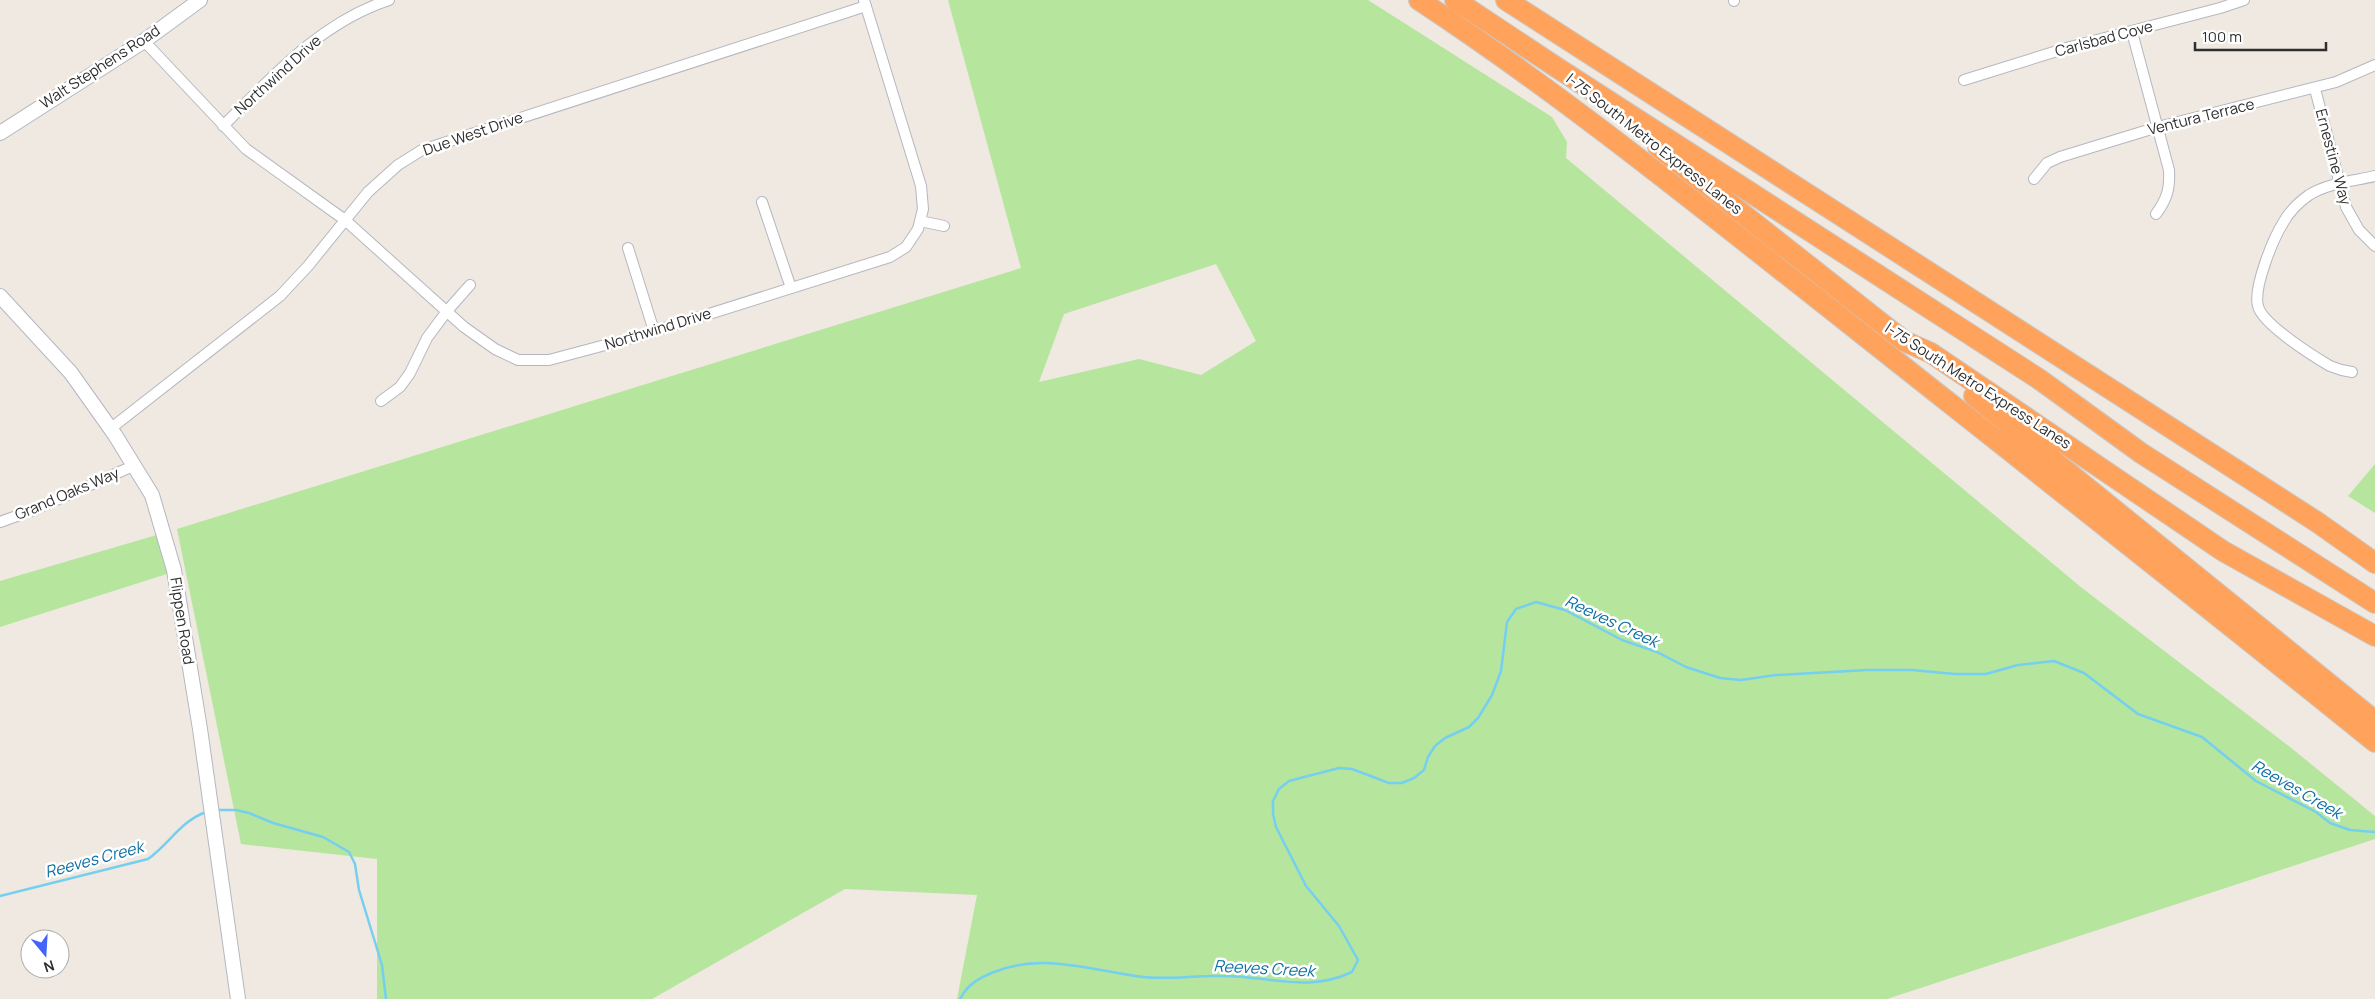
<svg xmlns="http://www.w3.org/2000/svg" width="2375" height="999" viewBox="0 0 2375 999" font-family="Manrope,sans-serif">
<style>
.green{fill:#b6e59e;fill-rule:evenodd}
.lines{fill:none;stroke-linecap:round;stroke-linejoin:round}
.stream{stroke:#75cff0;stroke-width:2.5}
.minor-casing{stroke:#b4b7c1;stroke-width:12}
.tertiary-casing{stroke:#b4b7c1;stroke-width:16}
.motorway-casing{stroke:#c9c9c9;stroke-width:22}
.minor{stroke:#fff;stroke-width:10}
.tertiary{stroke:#fff;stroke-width:14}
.motorway{stroke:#ffa35c;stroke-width:20}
.labels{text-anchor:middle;stroke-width:5;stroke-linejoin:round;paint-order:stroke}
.street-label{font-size:15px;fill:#2e2e2e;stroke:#fff}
.water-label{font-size:16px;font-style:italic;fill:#0d6fa3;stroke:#fff}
</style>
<rect width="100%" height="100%" fill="#efe9e1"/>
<path class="green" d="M948 0H1368L1552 117 1567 142 1566 158 2082 588 2290 747 2375 816V839L1887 999H957L977 895 845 889 652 999H377V859L241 844 177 529 1021 268ZM1216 264 1256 341 1201 375 1139 359 1039 382 1064 314Z
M2375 464V513L2348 496Z
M160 534 170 573 0 627V581Z"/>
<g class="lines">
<path class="stream" d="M216 810H236L249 813 273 823 323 837 349 852 355 864 359 890 382 965 386 999
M0 896 148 859C169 844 181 821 206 812
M960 999C968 984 979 978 994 972 1044 952 1093 971 1143 977 1169 980 1196 975 1223 976 1269 976 1308 993 1352 972L1358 960 1339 926 1306 886 1276 827 1273 814V801L1279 789 1289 781 1339 768 1352 769 1389 783H1402L1414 778 1424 770 1428 757 1435 746 1445 738 1469 727 1478 718 1492 695 1501 671 1507 622 1516 609 1536 602 1565 610 1622 640 1657 652 1686 667 1720 678 1741 680 1776 675 1867 670H1912L1955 674H1986L2018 665 2054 661 2084 673 2138 714 2202 737 2256 781 2316 812 2330 823 2350 830 2375 832"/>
<g class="minor-casing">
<path id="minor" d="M1734 0V1
M2132 32 2169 170C2170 189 2167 199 2156 214
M144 41 246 149 345 220 464 327 495 349 518 360H549L639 336 890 257 906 247 918 229 923 209 921 186 864 0
M1964 80 2070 47 2220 8 2244 0
M2315 89 2346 207 2359 230 2375 246
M223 126C272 77 321 22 389 0
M2034 179 2047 163 2060 157 2158 127 2336 82 2375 65
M762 202 791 288
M920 221 944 226
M628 248 654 331
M2352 372C2344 371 2337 369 2330 366 2313 356 2262 324 2258 306 2253 288 2273 239 2283 223 2289 212 2299 202 2309 195 2328 183 2353 181 2375 176
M381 401 400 387 410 373 427 338 447 311 470 285
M110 429 280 296 308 266 368 192 398 165 422 150 866 6
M0 522 36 509 133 466"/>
</g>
<g class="tertiary-casing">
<path id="tertiary" d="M0 133 144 41 200 0
M0 296 71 373 115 435 152 495 174 570 200 729 238 999"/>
</g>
<g class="motorway-casing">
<path id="motorway" d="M1419 0C1566 97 1703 209 1842 318 2020 459 2198 599 2375 742
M1455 0 1556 67 2039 379 2141 453 2375 603
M1506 0 2317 522 2375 563
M1658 147 1904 341 1931 353 2223 551 2375 636
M1974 396 2375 721"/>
</g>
<use href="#minor" class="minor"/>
<use href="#tertiary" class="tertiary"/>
<use href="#motorway" class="motorway"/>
</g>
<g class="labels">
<g class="street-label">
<text transform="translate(2104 39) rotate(-15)" y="5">Carlsbad Cove</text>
<text transform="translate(100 67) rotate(-33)" y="5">Walt Stephens Road</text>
<text transform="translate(278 75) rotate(-42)" y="5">Northwind Drive</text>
<text transform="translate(2201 117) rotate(-14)" y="5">Ventura Terrace</text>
<text transform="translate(473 134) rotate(-19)" y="5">Due West Drive</text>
<text transform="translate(1654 144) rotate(38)" y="5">I-75 South Metro Express Lanes</text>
<text transform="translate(2333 157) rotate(75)" y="5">Ernestine Way</text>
<text transform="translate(658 329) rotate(-17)" y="5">Northwind Drive</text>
<text transform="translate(1978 386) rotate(33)" y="5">I-75 South Metro Express Lanes</text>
<text transform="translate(67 494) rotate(-23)" y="5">Grand Oaks Way</text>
<text transform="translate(182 621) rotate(81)" y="5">Flippen Road</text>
</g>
<g class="water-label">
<text transform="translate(1612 621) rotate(25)" y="6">Reeves Creek</text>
<text transform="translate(2297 789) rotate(30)" y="6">Reeves Creek</text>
<text transform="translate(94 859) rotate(-15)" y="6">Reeves Creek</text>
<text transform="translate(1264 968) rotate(3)" y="6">Reeves Creek</text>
</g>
</g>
<g transform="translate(45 954) rotate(162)"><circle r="24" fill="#ffffff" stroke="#ababab"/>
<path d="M0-4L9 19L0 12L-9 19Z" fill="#4264fb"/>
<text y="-8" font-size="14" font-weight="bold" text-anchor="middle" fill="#2e2e2e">N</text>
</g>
<path d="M2195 42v8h131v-8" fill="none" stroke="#2e2e2e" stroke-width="2.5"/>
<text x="2202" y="42" font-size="15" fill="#2e2e2e" stroke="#ffffff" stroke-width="4" paint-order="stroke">100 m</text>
</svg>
